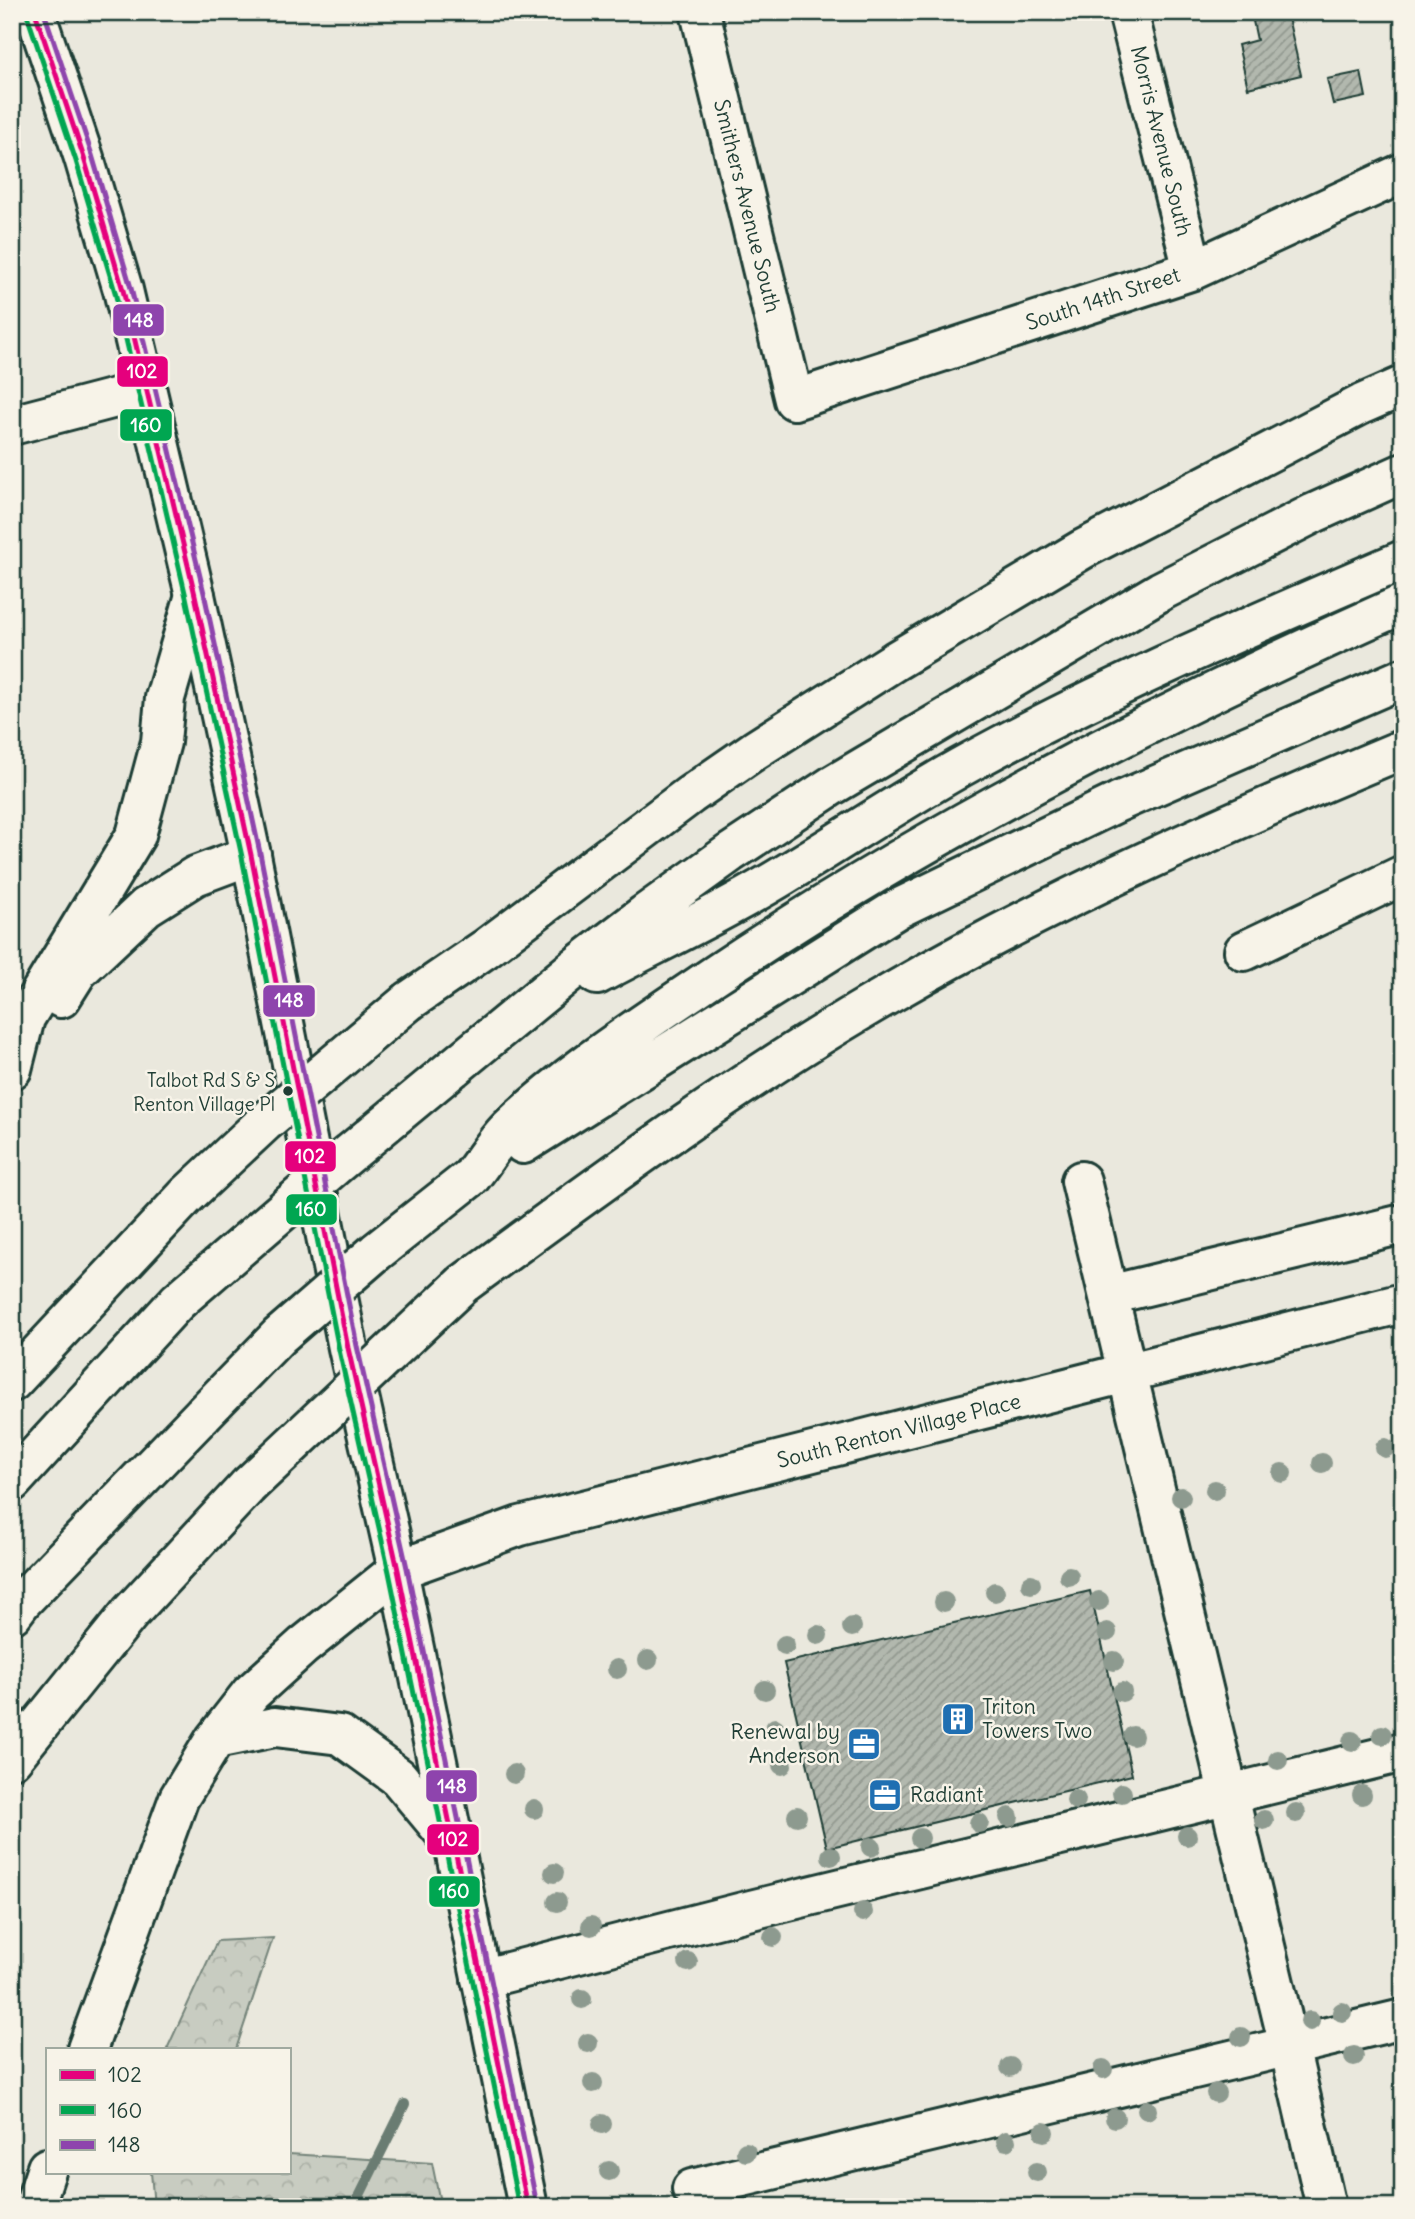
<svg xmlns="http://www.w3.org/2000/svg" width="1415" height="2219" viewBox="0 0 1415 2219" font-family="Delius,sans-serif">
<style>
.forest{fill:url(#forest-crowns);stroke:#74847a;stroke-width:2}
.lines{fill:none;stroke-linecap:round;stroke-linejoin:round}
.stream{stroke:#6a7c72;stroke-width:10}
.building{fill:url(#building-hatch);stroke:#1f3d34;stroke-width:2}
.minor-casing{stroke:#1f3d34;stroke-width:44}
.major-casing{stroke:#1f3d34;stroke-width:44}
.highway-casing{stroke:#1f3d34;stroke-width:44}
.minor{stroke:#f7f3e8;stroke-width:38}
.major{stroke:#f7f3e8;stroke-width:38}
.highway{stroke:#f7f3e8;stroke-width:38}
.highway-bridge-casing{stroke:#1f3d34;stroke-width:44;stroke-linecap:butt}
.highway-bridge{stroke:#f7f3e8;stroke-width:38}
.bus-1-casing{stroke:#f7f3e8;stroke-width:10}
.bus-2-casing{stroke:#f7f3e8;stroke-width:10}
.bus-3-casing{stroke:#f7f3e8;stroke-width:10}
.bus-1{stroke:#e5007d;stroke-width:5}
.bus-2{stroke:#00a651;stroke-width:5}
.bus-3{stroke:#8e44ad;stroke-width:5}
.tree{fill:#8d9a8f}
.bus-dot{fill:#1f3d34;stroke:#f7f3e8;stroke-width:2.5}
.labels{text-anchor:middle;stroke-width:5;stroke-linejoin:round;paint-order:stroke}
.bus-label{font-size:19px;fill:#1f3d34;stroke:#f7f3e8;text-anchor:end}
.street-label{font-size:21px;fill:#1f3d34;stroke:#f7f3e8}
.poi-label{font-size:21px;fill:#1f3d34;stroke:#f7f3e8;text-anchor:start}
.line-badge{stroke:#f7f3e8;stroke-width:2.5}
.badge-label{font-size:19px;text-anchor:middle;font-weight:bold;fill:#fff}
</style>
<defs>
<pattern id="forest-crowns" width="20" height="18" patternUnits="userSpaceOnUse" patternTransform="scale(1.75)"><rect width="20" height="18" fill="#c8ccc1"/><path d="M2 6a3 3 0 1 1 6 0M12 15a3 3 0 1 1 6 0" fill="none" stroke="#abb0a6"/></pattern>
<pattern id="building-hatch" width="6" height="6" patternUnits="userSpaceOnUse" patternTransform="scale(1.75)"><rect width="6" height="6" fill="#b2b8ae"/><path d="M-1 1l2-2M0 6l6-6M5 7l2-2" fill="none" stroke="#90978e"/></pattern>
</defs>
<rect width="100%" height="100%" fill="#eae8dd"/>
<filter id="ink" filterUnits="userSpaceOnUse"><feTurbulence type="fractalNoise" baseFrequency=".0143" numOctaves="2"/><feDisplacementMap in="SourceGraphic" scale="14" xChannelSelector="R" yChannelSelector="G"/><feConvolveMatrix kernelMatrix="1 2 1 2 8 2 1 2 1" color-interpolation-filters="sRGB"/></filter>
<g filter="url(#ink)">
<path class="forest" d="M273 1938 236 2049H167L217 1941Z
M289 2154 432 2163 441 2207H154L151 2172H289Z"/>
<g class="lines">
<path class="stream" d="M354 2207 405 2104"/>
</g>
<path class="building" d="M1287 13 1301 75 1248 88 1238 45 1257 40 1253 21Z
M1361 72 1366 97 1333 104 1327 79Z
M1090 1591 1132 1775 827 1848 784 1663Z"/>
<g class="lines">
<g class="minor-casing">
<path id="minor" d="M700 12 794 400 1193 270 1403 173
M1128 12 1193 270
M12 425 146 390
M1244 951 1403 875
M1081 1181 1289 2046 1326 2207
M1109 1295 1403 1224
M398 1570 520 1526 1403 1303
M481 1979 751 1910 1403 1752
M692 2189 1403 2019"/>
</g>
<g class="major-casing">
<path id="major" d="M35 12 84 158 123 290 195 595 251 855 348 1348 398 1570 528 2207"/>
</g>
<g class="highway-casing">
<path id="highway" d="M597 975C659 942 724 912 784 875 846 838 906 797 970 762 1110 686 1256 623 1403 560
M61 998 78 971 146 907 195 876 251 855
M409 1001 485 949 690 795 755 750 895 661 1083 549 1362 404 1403 386
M453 1068 577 966 645 914 730 853 833 785 1161 591 1314 513 1403 473
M12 1069 25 1018 136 835 161 742 165 698 195 595
M523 1144 897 909 1118 802 1403 678
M471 1177C483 1162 494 1143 508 1129 569 1071 643 1024 712 977 929 831 1164 710 1403 604
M463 1284C602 1182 741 1079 891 993 1055 898 1228 822 1403 749
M12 1382 187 1195
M12 1482 178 1301
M12 1614 21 1602 203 1414
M215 1739 275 1727 340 1735 398 1777 453 1843
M12 1759 130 1613 248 1486
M87 2049 179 1798 215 1739 251 1693 303 1646 398 1570
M34 2207 47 2168"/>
</g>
<use href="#minor" class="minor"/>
<use href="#major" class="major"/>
<use href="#highway" class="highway"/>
<g class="highway-bridge-casing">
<path id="highway-bridge" d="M187 1195 264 1123 409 1001
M178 1301 337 1164 453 1068
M203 1414 279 1336 376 1252 471 1177
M248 1486 463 1284"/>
</g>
<use href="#highway-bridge" class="highway-bridge"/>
<g class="bus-1-casing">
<path id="bus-1" d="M35 12 84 158 123 290 195 595 251 855 348 1348 398 1570 528 2207"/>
</g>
<g class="bus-2-casing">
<path id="bus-2" d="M27 15 76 161 115 292 186 597 242 857 339 1350 389 1572 519 2207"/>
</g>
<g class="bus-3-casing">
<path id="bus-3" d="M44 12 92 155 131 288 204 593 260 853 357 1346 407 1568 537 2205"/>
</g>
<use href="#bus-1" class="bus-1"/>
<use href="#bus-2" class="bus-2"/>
<use href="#bus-3" class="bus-3"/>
</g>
<g class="tree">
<circle cx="1385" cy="1448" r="10"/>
<circle cx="1322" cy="1463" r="10"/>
<circle cx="1282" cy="1473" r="10"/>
<circle cx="1215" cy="1490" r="10"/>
<circle cx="1181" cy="1497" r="10"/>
<circle cx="1069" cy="1576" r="10"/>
<circle cx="1031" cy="1584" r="10"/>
<circle cx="995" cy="1592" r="10"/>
<circle cx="1099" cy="1601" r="10"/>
<circle cx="944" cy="1602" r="10"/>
<circle cx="852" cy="1627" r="10"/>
<circle cx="1107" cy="1632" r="10"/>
<circle cx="818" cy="1635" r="10"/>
<circle cx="785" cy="1645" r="10"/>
<circle cx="648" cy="1660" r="10"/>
<circle cx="1114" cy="1661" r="10"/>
<circle cx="617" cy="1669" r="10"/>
<circle cx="765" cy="1690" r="10"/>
<circle cx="1122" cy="1692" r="10"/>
<circle cx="775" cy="1728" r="10"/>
<circle cx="1382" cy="1735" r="10"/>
<circle cx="1133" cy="1736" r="10"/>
<circle cx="1352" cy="1741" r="10"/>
<circle cx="1278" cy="1760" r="10"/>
<circle cx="782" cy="1765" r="10"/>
<circle cx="514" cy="1774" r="10"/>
<circle cx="1122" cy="1793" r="10"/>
<circle cx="1362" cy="1795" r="10"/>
<circle cx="1076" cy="1800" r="10"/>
<circle cx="534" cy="1809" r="10"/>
<circle cx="1296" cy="1813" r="10"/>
<circle cx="797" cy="1816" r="10"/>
<circle cx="1009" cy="1817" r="10"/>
<circle cx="1264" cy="1820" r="10"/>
<circle cx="979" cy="1823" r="10"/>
<circle cx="1187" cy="1836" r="10"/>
<circle cx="920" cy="1838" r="10"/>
<circle cx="871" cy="1847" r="10"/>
<circle cx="831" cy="1856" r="10"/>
<circle cx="554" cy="1873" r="10"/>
<circle cx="557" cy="1902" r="10"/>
<circle cx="863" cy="1912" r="10"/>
<circle cx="591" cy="1926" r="10"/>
<circle cx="773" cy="1937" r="10"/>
<circle cx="688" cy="1962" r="10"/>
<circle cx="582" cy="1999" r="10"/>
<circle cx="1342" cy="2012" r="10"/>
<circle cx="1310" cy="2021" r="10"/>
<circle cx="1241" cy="2037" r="10"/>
<circle cx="588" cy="2043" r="10"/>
<circle cx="1354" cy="2056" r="10"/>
<circle cx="1010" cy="2067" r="10"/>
<circle cx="1103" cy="2069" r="10"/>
<circle cx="593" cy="2083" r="10"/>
<circle cx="1216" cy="2093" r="10"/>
<circle cx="1147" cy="2110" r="10"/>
<circle cx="1115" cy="2118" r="10"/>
<circle cx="602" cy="2124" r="10"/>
<circle cx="1044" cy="2132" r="10"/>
<circle cx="1006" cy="2141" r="10"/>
<circle cx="746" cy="2152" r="10"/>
<circle cx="609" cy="2171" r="10"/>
<circle cx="1037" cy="2172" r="10"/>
</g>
</g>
<defs>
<g id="building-square" transform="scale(1.75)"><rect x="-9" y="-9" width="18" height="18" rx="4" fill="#1f6fb2" stroke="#f7f3e8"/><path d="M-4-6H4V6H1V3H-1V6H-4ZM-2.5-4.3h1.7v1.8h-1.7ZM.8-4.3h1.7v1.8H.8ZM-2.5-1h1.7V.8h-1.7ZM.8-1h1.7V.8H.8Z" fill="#fff"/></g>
<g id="office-square" transform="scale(1.75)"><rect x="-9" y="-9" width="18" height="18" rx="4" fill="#1f6fb2" stroke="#f7f3e8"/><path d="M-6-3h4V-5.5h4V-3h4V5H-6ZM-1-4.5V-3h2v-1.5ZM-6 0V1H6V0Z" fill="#fff"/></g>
</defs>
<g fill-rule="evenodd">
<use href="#building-square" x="958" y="1719"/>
<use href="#office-square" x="864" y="1744"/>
<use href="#office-square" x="885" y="1795"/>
</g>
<circle class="bus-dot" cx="288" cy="1091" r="6"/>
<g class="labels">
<g class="bus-label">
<text x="275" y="1087">Talbot Rd S &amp; S<tspan x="275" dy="24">Renton Village Pl</tspan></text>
</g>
<g class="street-label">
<text transform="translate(1161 141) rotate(76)" y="7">Morris Avenue South</text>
<text transform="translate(747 206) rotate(76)" y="7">Smithers Avenue South</text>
<text transform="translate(1103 299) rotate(-18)" y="7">South 14th Street</text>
<text transform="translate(899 1431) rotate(-14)" y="7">South Renton Village Place</text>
</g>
<g class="poi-label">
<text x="982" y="1714">Triton<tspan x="982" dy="24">Towers Two</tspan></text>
<text x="840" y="1739" text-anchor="end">Renewal by<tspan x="840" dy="24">Anderson</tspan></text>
<text x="910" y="1802">Radiant</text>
</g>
</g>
<g class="line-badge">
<rect x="112" y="303" width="53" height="34" rx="7" fill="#8e44ad"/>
<rect x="116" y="355" width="53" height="33" rx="7" fill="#e5007d"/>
<rect x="119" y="408" width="54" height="34" rx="7" fill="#00a651"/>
<rect x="262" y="984" width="54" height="34" rx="7" fill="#8e44ad"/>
<rect x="284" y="1140" width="53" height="33" rx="7" fill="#e5007d"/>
<rect x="285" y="1193" width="53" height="33" rx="7" fill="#00a651"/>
<rect x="425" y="1769" width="53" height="34" rx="7" fill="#8e44ad"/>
<rect x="426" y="1823" width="54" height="33" rx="7" fill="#e5007d"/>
<rect x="428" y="1875" width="53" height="33" rx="7" fill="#00a651"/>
</g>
<g class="badge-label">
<text x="139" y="327">148</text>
<text x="142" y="378">102</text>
<text x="146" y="432">160</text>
<text x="289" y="1007">148</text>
<text x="310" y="1163">102</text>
<text x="311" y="1216">160</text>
<text x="452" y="1793">148</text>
<text x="453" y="1846">102</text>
<text x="454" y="1898">160</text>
</g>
<rect width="1415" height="2219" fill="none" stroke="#f7f3e8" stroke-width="42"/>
<rect x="21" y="21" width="1373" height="2177" fill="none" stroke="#1f3d34" stroke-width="2.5" filter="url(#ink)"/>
<rect x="46" y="2048" width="245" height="126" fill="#f7f3e8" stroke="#a1aaa0" stroke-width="2"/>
<rect x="60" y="2070" width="35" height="10" fill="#e5007d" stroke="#a1aaa0" stroke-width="2"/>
<text x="108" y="2082" font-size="21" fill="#1f3d34">102</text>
<rect x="60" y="2105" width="35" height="10" fill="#00a651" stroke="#a1aaa0" stroke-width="2"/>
<text x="108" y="2118" font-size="21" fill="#1f3d34">160</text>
<rect x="60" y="2140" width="35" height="10" fill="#8e44ad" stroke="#a1aaa0" stroke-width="2"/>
<text x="108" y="2152" font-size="21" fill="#1f3d34">148</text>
</svg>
